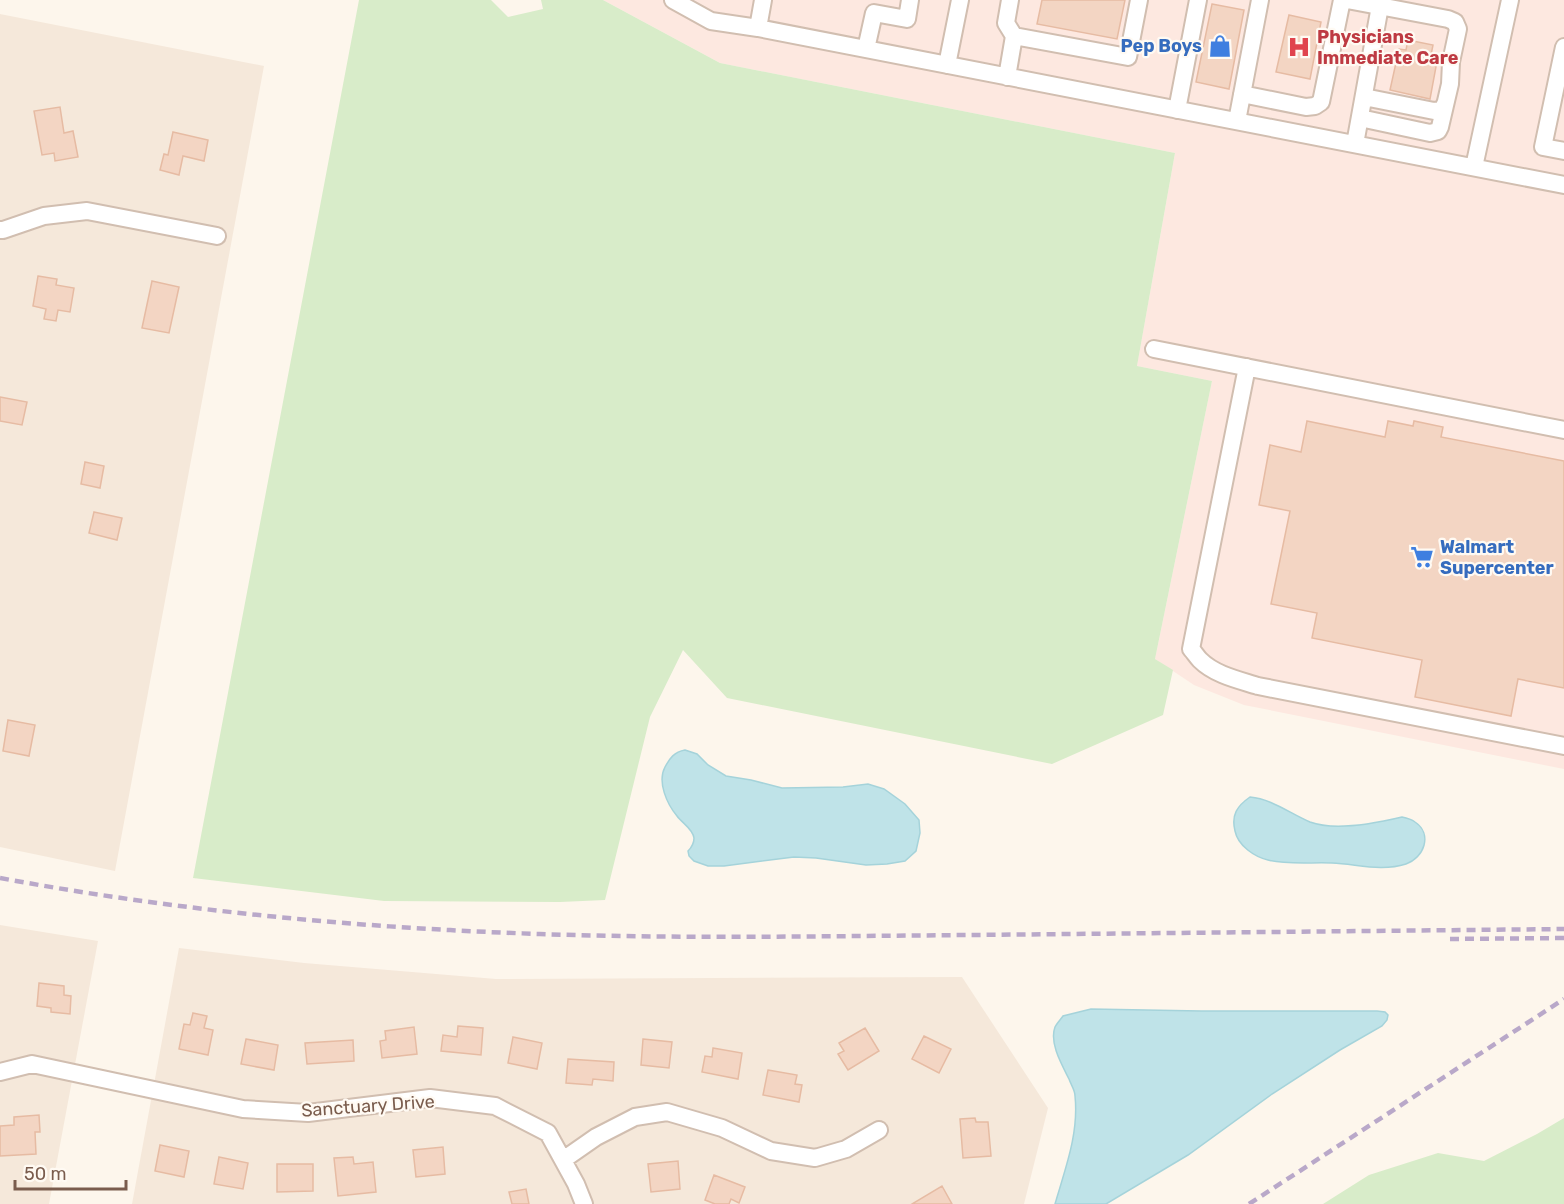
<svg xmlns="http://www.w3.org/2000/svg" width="1564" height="1204" viewBox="0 0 1564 1204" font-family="Rubik,sans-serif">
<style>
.residential{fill:#f5e8da}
.commercial{fill:#fde8e0}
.green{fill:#d8ecc9}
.water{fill:#bfe3e8;stroke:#a5d3da;stroke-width:1.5}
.building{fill:#f3d5c3;stroke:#e6bba3;stroke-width:1.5}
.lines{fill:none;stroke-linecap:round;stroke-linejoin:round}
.minor-casing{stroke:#d1beb0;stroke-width:20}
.minor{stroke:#fff;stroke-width:16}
.rail{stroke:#b9a8c9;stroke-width:4.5;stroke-dasharray:9 6;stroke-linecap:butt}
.labels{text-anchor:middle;stroke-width:4.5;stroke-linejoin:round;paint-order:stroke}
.health-label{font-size:18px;font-weight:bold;fill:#be3a42;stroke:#fffaf3;text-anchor:start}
.shop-label{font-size:18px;font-weight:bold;fill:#366cbe;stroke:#fffaf3;text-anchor:end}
.street-label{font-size:18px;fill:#7a5c4d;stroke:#fffaf3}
</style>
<rect width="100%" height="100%" fill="#fdf6ec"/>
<path class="residential" d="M0 14 264 66 115 871 0 847Z
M0 925 98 941 49 1204H0Z
M179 948 304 963 496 979 962 977 1048 1108 1024 1204H132Z"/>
<path class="commercial" d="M603 0H1564V769L1244 705 1194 685 1155 659 1212 381 1137 366 1175 153 720 63Z"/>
<path class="green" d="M359 0H491L508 17 543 9 541 0H603L720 63 1175 153 1137 366 1212 381 1155 659 1173 670 1163 715 1052 764 727 698 683 650 650 717 605 900 560 902 384 901 193 878Z
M1564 1118V1204H1323L1369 1175 1438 1153 1484 1161 1537 1134Z"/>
<path class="water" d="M685 750 697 754 708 765 726 776 751 780 782 788 843 787 868 784 884 789 905 804 919 820 920 833 916 851 905 861 887 864 866 865 816 858 794 857 724 866H708L694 861 689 856 688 851C691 848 694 843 694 838 693 829 682 823 677 816 667 804 657 782 665 767 670 758 674 752 685 750Z
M1250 797C1272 799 1289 813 1310 822 1334 831 1377 823 1402 817 1407 818 1411 819 1415 822 1433 834 1424 858 1406 864 1381 872 1357 864 1332 863 1313 862 1286 865 1268 860 1255 857 1238 846 1235 831 1231 815 1237 806 1250 797Z
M1091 1009 1201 1011H1377L1385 1012 1388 1015 1387 1020 1382 1026 1340 1050 1272 1094 1188 1155 1106 1204H1055C1065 1169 1079 1134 1075 1096 1075 1090 1071 1085 1069 1079 1062 1065 1049 1043 1055 1027 1057 1023 1061 1019 1063 1016Z"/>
<path class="building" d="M1042 0H1125L1117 39 1037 24Z
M1212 4 1244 10 1229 89 1196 82Z
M1289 15 1321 22 1310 79 1276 72Z
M1408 40 1433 45 1431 55 1438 56 1430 99 1390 90 1399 49 1406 50Z
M60 107 64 133 73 131 78 157 55 161 54 153 42 155 34 111Z
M173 132 208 140 204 161 183 156 179 175 160 170 164 154 168 155Z
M38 276 57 279 56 285 74 288 70 312 58 310 56 321 44 319 46 309 33 306Z
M152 281 179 287 169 333 142 328Z
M0 397 27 402 22 425 0 421Z
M1307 421 1385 437 1388 421 1413 426 1414 421 1443 427 1441 437 1564 461V688L1518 679 1511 716 1415 697 1422 660 1312 638 1317 613 1271 604 1290 511 1259 505 1270 445 1301 452Z
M85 462 104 466 100 488 81 484Z
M94 512 122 518 117 540 89 533Z
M8 720 35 725 29 756 3 751Z
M39 983 64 986V995L71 996 70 1014 51 1012V1008L37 1006Z
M193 1013 207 1016 204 1028 213 1030 208 1055 179 1049 184 1024 190 1025Z
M458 1026 483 1028 481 1055 441 1051 443 1035 457 1037Z
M414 1027 417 1054 382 1058 380 1041 386 1040 385 1031Z
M865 1028 879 1051 848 1070 838 1054 844 1051 839 1043Z
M924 1036 951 1049 939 1073 912 1059Z
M513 1037 542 1043 537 1069 508 1063Z
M246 1039 278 1045 274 1070 241 1064Z
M643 1039 672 1042 669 1068 641 1065Z
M353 1040 354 1061 307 1064 305 1043Z
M713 1048 742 1053 738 1079 702 1072 705 1056 712 1057Z
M568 1059 614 1062 613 1081 593 1079 592 1085 566 1083Z
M768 1070 797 1075 795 1084 802 1085 799 1102 763 1095Z
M39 1115 40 1132H35L36 1154 0 1156V1126L14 1125V1117Z
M975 1118 976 1122H988L991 1156 963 1158 960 1119Z
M160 1145 189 1151 184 1177 155 1171Z
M443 1147 445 1174 416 1177 413 1150Z
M219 1157 248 1163 243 1189 214 1184Z
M353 1157 354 1164 373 1162 376 1192 338 1196 334 1158Z
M678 1161 680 1189 651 1192 648 1164Z
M277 1164H313V1191L277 1192Z
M714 1175 745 1187 739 1203 731 1199 729 1204H715L705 1200Z
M942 1186 952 1204H912Z
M526 1189 529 1204H512L509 1192Z"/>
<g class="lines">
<g class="minor-casing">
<path id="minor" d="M673 0 711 21 758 28 1564 185
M1347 0 1448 19 1455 22 1458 29 1451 62 1450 84 1440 127 1438 131 1430 133 1360 118
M758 28 763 0
M1014 36 1128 57 1139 0
M1564 47 1543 147 1564 151
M866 49 874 13 907 19 910 0
M947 65 960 0
M1007 77 1014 36 1006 23 1010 0
M1242 94 1306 107 1315 106 1321 102 1342 0
M1364 97 1434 111 1442 110 1445 104
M1177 110 1198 0
M1237 121 1260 0
M1355 144 1380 6
M1474 167 1510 0
M0 230H3L44 216 87 211 217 236
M1154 349 1564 430
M1247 367 1191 649C1194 652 1197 657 1200 660 1215 675 1239 680 1258 686L1564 746
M0 1072 32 1064 243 1109 308 1113 430 1098 495 1106 548 1133 576 1184 584 1204
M563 1160 596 1137 635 1117 667 1112 722 1128 771 1151 815 1158 846 1149 879 1130"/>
</g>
<use href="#minor" class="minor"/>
<path class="rail" d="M0 878C178 911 359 928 540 934 684 939 829 936 973 935 1170 933 1367 931 1564 929
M1450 939 1564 938
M1249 1204 1564 999"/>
</g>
<defs>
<g id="shop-bare" transform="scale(1.8)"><path d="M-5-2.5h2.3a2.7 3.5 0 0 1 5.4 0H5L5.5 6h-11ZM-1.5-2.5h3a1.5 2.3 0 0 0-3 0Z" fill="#3f7fe0" stroke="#fffaf3" stroke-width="2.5" paint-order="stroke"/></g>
<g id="hospital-bare" transform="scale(1.8)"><path d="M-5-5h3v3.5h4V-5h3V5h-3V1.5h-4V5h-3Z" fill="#e0444e" stroke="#fffaf3" stroke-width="2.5" paint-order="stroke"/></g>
<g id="supermarket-bare" transform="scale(1.8)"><path d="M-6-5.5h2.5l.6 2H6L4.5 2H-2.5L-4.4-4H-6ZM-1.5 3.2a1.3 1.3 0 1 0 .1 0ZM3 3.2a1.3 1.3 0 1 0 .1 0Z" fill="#3f7fe0" stroke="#fffaf3" stroke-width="2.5" paint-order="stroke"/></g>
</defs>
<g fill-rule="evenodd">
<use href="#shop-bare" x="1220" y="46"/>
<use href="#hospital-bare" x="1299" y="47"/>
<use href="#supermarket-bare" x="1422" y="557"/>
</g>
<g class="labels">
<g class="health-label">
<text x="1317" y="43">Physicians<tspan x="1317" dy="21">Immediate Care</tspan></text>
</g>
<g class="shop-label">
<text x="1202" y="52">Pep Boys</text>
<text x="1440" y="553" text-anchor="start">Walmart<tspan x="1440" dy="21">Supercenter</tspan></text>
</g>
<g class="street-label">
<text transform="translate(368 1106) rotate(-4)" y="6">Sanctuary Drive</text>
</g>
</g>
<path d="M15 1180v9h111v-9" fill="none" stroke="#7a5c4d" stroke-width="3"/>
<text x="24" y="1180" font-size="18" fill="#7a5c4d" stroke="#fffaf3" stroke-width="4.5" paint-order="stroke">50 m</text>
</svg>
